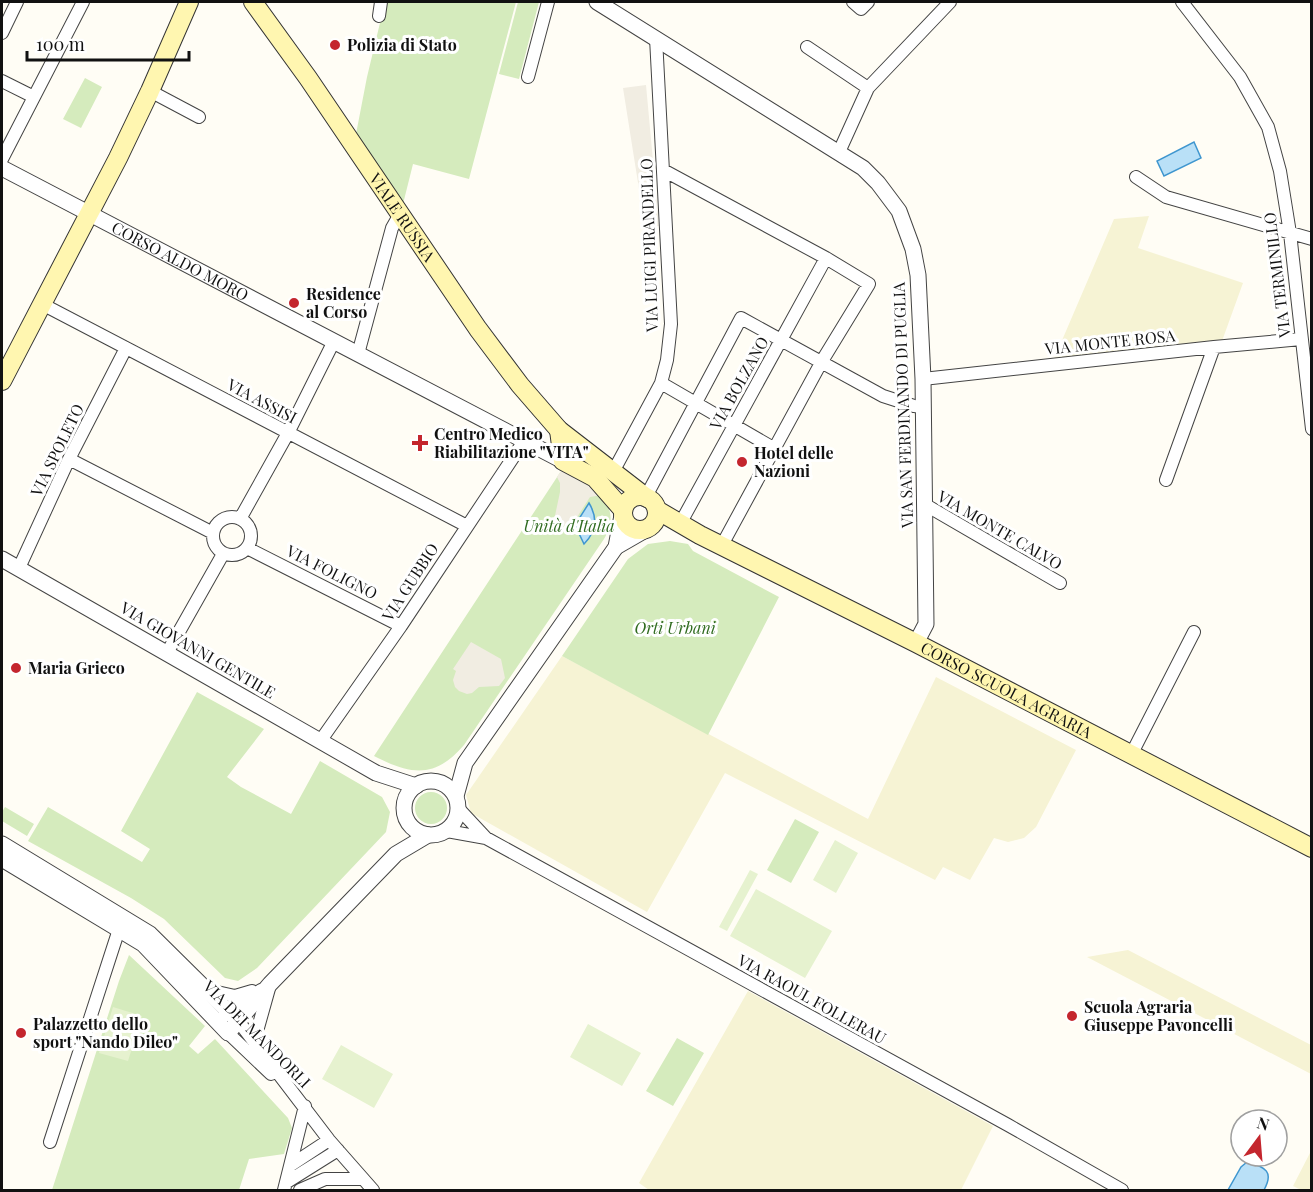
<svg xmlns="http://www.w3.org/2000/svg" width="1313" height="1192" viewBox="0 0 1313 1192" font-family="'Playfair Display',serif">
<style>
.farmland{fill:#f6f3d4}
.green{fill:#d5ebbd}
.pitch{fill:#e6f2cf}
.plaza{fill:#f1ede2}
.water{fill:#b9e0f7;stroke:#3f96cf;stroke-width:1.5}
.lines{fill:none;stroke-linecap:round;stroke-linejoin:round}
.minor-casing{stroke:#444;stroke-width:14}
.tertiary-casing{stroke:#444;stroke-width:17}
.secondary-casing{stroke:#333;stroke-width:20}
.minor{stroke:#fff;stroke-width:12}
.tertiary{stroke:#fff;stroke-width:15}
.secondary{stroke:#fff6b0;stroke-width:18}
.poi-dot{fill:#c4262e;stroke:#fff;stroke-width:2}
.labels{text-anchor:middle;stroke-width:6;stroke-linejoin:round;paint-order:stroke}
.poi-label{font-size:16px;font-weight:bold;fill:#111;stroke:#fff;text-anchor:start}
.street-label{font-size:16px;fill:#111;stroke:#fff}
.park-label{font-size:16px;font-style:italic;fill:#2f6b1f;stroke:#fff}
</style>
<rect width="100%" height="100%" fill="#fffdf5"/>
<path class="farmland" d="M1149 216 1138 248 1243 283 1222 341 1054 359 1114 219Z
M562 656 868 819 936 677 1076 750 1036 827 1024 838 1008 842 994 838 970 880 943 867 935 880 725 773 647 912 471 813 466 795Z
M1128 950 1311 1045V1074L1087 957Z
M748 991 993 1126 961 1190H649L639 1183Z
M1311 1151V1190H1301L1293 1186Z"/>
<path class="green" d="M385 2H516L469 179 413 164 403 204 356 134 367 77Z
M518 2H539L519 79 499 74Z
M85 78 102 87 81 128 63 119Z
M563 468C588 484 626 503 604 539L464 745C435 779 411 775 374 756Z
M670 541 688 544 693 551 779 597 708 735 562 656 628 559 648 544Z
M197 692 264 729 227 777 241 787 291 814 320 761 382 797 390 812 386 832 257 968 238 981 225 978 164 919 131 898 28 841 48 807 142 862 150 849 121 831Z
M415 808a16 16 0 1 1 32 0a16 16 0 1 1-32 0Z
M5 807 34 824 27 836 2 821V812Z
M795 819 819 832 791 883 767 870Z
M129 955 205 1026 189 1046 198 1054 215 1039 288 1118 292 1128 284 1154 249 1159 239 1190H52L119 981Z
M677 1038 704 1053 673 1106 646 1091Z"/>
<path class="pitch" d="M835 840 858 853 836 893 813 880Z
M750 870 758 874 727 931 719 927Z
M756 889 832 931 805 978 730 936Z
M113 1007 142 1016 128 1061 99 1053Z
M588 1024 641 1053 622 1086 570 1057Z
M341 1045 393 1074 374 1108 322 1079Z"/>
<path class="plaza" d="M646 85 659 226 645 227 623 88Z
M563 468 580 477 602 495 590 497 570 528 564 525 555 531 552 530 560 492V483L557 477Z
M471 642 501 659 505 678 499 686 479 687 472 693 467 694 459 691 455 687 453 680 456 671 453 669Z"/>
<path class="water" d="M1194 142 1201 158 1164 176 1157 161Z
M589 503C598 518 596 532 584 544L575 525Z
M1247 1162C1266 1167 1274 1172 1264 1190H1228L1241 1167Z"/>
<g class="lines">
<g class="minor-casing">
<path id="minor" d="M853 2 861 9 868 2
M1182 2 1240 77 1268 127 1280 171 1290 233 1312 429
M379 16 381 2
M2 33 17 2
M807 47 868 88
M528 77 548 2
M2 81 34 97
M150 91 199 117
M839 152 868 88 950 2
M2 159 83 2
M663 170 826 258 869 284 822 361 722 545
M1136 177 1166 197 1312 239
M42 304 467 526
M358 354 392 228 400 214
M923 379 1214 347 1301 339
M661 383 775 449
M69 459 213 533
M613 472 661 383 667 360 671 324 656 38
M1166 480 1214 347
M650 489 741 318 883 396 914 406 923 407
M924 504 1060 583
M213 536a19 19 0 1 1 38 0a19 19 0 1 1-38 0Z
M240 519 288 433 334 341
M680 524 826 258
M247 548 401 626
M19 568 69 459 126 348
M167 653 223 554
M321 740 401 626 524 441
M1131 755 1194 632
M459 809 486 838 1008 1125 1122 1190
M447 831 486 838
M208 990 235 996 252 991
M224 1016 261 990
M239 1022 329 1140 373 1190
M228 1033 271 1074
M254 1042 270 985
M50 1142 121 923
M291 1165 329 1140
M287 1182 338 1150
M284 1190 305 1106
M300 1190 325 1179H363"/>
</g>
<g class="tertiary-casing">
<g id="tertiary">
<path d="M597 2 863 168 878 183 899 211 913 249 918 275 923 379 926 624 916 643"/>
<path id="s1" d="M2 168 563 461"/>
<path d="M616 547 649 528"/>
<path d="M2 559 376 773 416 786"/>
<circle cx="431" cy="808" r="27"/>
<path d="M456 796 465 763 616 547 623 510"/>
<path d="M2 844 150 934 239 1022"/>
<path d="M2 859 143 944 228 1033 270 984 396 854 428 835"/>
</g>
</g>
<g class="secondary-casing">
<g id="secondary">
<path id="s2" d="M253 2 308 78 478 329 520 385 559 430 647 498"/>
<path d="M2 381 118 158 150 91 189 2"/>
<path d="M559 430 563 461 595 478 623 510"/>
<circle cx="640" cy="513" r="17"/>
<path id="s3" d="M657 510 700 535 916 643 1312 848"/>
</g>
</g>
<use href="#minor" class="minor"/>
<use href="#tertiary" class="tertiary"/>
<use href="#secondary" class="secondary"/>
</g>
<g class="poi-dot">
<circle cx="335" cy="45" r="6"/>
<circle cx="294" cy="303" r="6"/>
<path d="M417 434h6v6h6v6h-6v6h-6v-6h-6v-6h6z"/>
<circle cx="742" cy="462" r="6"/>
<circle cx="16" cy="668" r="6"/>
<circle cx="1072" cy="1016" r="6"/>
<circle cx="21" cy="1033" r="6"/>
</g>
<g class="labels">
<g class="poi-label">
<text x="347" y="51">Polizia di Stato</text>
<text x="306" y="300">Residence<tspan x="306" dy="18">al Corso</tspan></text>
<text x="434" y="440">Centro Medico<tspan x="434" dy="18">Riabilitazione "VITA"</tspan></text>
<text x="754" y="459">Hotel delle<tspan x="754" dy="18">Nazioni</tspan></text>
<text x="28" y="674">Maria Grieco</text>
<text x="1084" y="1013">Scuola Agraria<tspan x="1084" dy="18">Giuseppe Pavoncelli</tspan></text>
<text x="33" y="1030">Palazzetto dello<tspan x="33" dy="18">sport "Nando Dileo"</tspan></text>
</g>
<g class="street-label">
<text dy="6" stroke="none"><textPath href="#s2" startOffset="262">VIALE RUSSIA</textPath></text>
<text transform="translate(649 245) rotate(-92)" y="6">VIA LUIGI PIRANDELLO</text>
<text dy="6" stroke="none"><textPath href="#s1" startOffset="201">CORSO ALDO MORO</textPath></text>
<text transform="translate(1277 275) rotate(-97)" y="6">VIA TERMINILLO</text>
<text transform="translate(1110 342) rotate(-6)" y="6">VIA MONTE ROSA</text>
<text transform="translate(739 383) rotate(-61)" y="6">VIA BOLZANO</text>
<text transform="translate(262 401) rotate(28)" y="6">VIA ASSISI</text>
<text transform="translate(903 405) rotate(-92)" y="6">VIA SAN FERDINANDO DI PUGLIA</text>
<text transform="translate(57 450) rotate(-64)" y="6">VIA SPOLETO</text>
<text transform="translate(1000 530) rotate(30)" y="6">VIA MONTE CALVO</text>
<text transform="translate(332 572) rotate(27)" y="6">VIA FOLIGNO</text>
<text transform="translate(410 582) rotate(-57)" y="6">VIA GUBBIO</text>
<text transform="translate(198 650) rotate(30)" y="6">VIA GIOVANNI GENTILE</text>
<text dy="6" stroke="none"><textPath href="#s3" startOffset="393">CORSO SCUOLA AGRARIA</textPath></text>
<text transform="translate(812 999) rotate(29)" y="6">VIA RAOUL FOLLERAU</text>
<text transform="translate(257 1034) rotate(45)" y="6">VIA DEI MANDORLI</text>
</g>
<g class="park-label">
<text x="569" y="532">Unità d'Italia</text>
<text x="675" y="634">Orti Urbani</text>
</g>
</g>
<rect width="1313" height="1192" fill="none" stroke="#111111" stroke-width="6"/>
<g transform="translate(1259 1138) rotate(16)"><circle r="28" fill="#ffffff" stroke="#a0a0a0" stroke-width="1.5"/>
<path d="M0-4.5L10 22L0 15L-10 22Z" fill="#c4262e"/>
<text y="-9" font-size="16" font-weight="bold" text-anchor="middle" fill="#111111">N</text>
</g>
<path d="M27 51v9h162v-9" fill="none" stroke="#111111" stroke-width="3"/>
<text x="36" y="51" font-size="18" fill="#111111" stroke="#ffffff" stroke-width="4.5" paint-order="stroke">100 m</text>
</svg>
